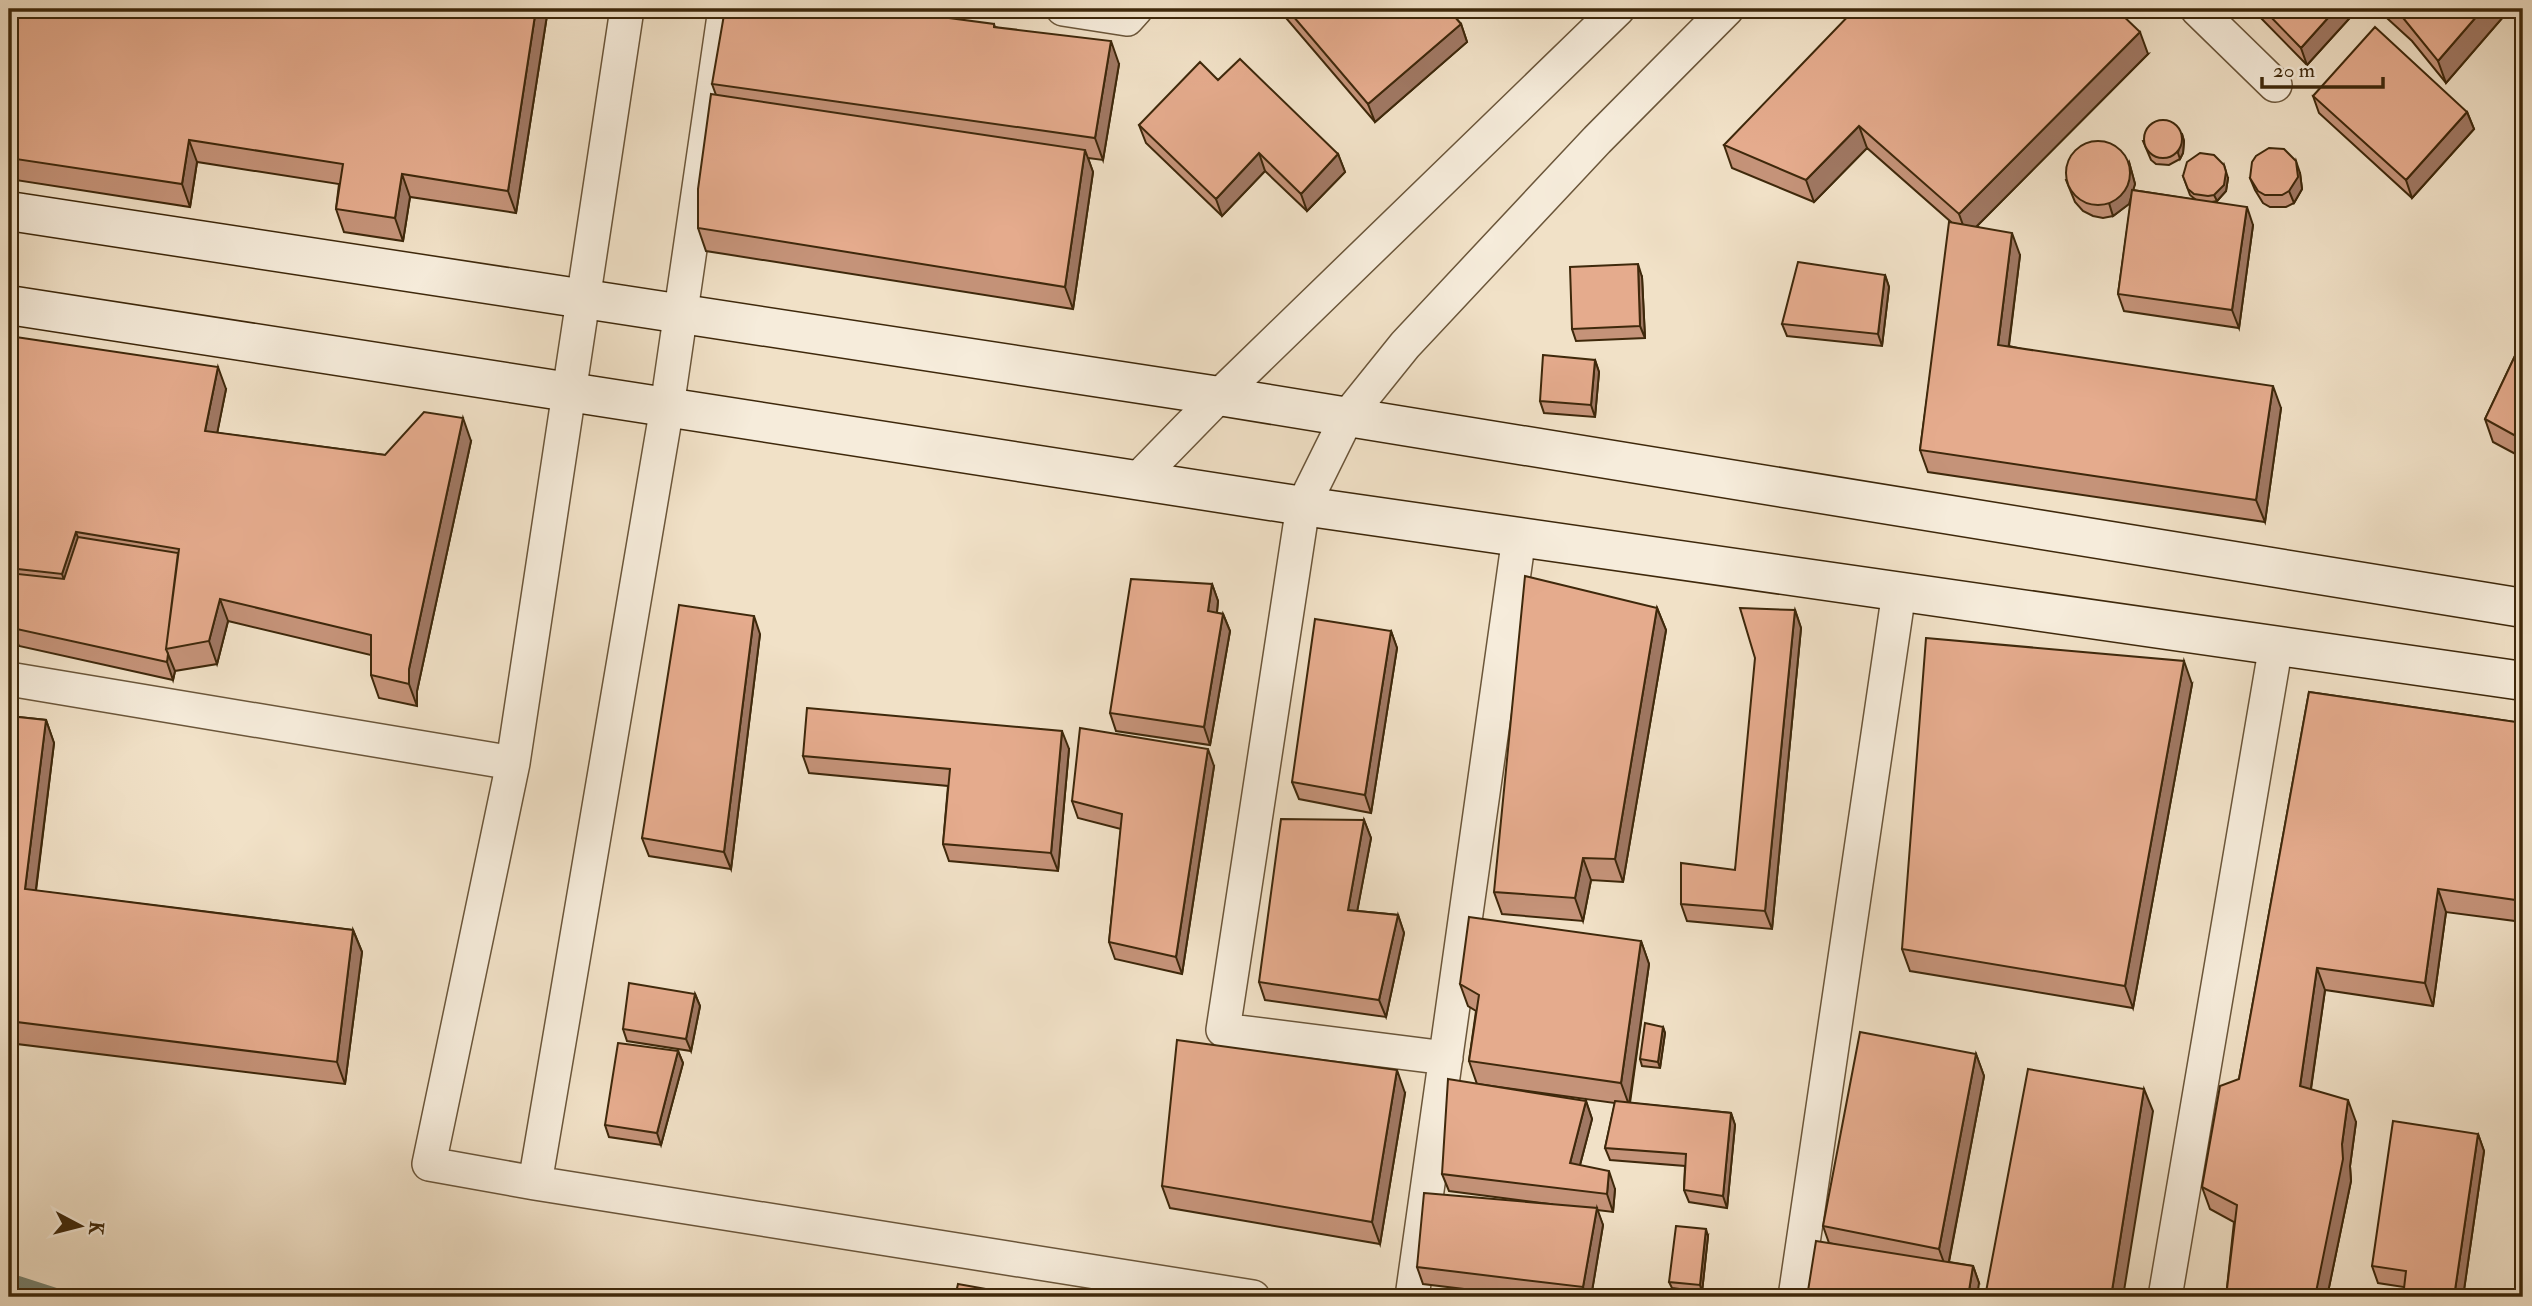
<svg xmlns="http://www.w3.org/2000/svg" width="2532" height="1306" viewBox="0 0 2532 1306" font-family="'IM FELL Double Pica',serif">
<style>
.lines{fill:none;stroke-linecap:round;stroke-linejoin:round}
.stream{stroke:#768270;stroke-width:12}
.minor-casing{stroke:#6b563a;stroke-width:36}
.secondary-casing{stroke:#3e280b;stroke-width:41}
.minor{stroke:#f6ecdb;stroke-width:33}
.secondary{stroke:#f6ecdb;stroke-width:38}
.wall{fill:#c59379;stroke:#3e280b;stroke-width:2}
.shaded-wall{fill:#a07863;stroke:#3e280b;stroke-width:2}
.building{fill:#e5ab8d;stroke:#3e280b;stroke-width:2}
</style>
<rect width="100%" height="100%" fill="#f1e1c7"/>
<filter id="stains"><feTurbulence type="fractalNoise" baseFrequency=".00286" numOctaves="4"/><feColorMatrix values="0 0 0 0 .2 0 0 0 0 .09 0 0 0 0 .02 0 0 0 .5 -.17"/></filter>
<radialGradient id="worn" r=".72"><stop offset=".6" stop-color="#630" stop-opacity="0"/><stop offset="1" stop-color="#630" stop-opacity=".3"/></radialGradient>
<g class="lines">
<path class="stream" d="M9 1279 65 1297"/>
<g class="minor-casing">
<path id="minor" d="M627 9 513 763 429 1164 535 1183 1253 1297
M1063 9 1127 19 1136 9
M2197 9 2275 85
M9 16 10 9
M1137 480 1219 396 1618 9
M9 679 513 763
M1446 1058 1223 1030 1303 506 1347 417 1405 345 1597 140 1727 9
M535 1183 667 407 725 9
M1412 1297 1519 537
M1795 1297 1899 592
M2165 1297 2276 645"/>
</g>
<g class="secondary-casing">
<path id="secondary" d="M9 211 1219 396 2523 608
M9 305 1303 506 2523 681"/>
</g>
<use href="#minor" class="minor"/>
<use href="#secondary" class="secondary"/>
</g>
<path class="wall" d="M18 9H548L516 213 410 197 403 241 344 232 336 209 339 184 197 162 190 207 9 179V69Z
M1279 9H1448L1461 24 1467 42 1375 122 1280 11Z
M2252 9H2357V10L2307 65Z
M2377 9H2510L2446 83 2412 41Z
M994 24 995 27 1119 64 1103 160 1088 158 1093 172 1073 309 706 251 698 228 716 95 712 84Z
M2148 54 1977 226 2020 255 2009 346 2281 408 2265 522 1928 472 1920 450 1951 222 1867 148 1814 202 1732 168 1724 145Z
M1218 80 1338 154 1345 172 1307 211 1265 171 1222 216 1146 143 1139 125Z
M2313 96 2467 112 2474 129 2412 198 2319 113Z
M2182 134 2184 141 2183 153 2180 159 2169 165 2156 164 2151 160 2143 141Z
M2129 162 2135 184 2133 190 2196 200 2190 195 2183 176 2228 178 2226 191 2217 201 2212 202 2253 225 2239 328 2124 311 2118 294 2132 195 2129 204 2113 216 2103 218 2093 216 2083 211 2075 202 2066 180Z
M2300 173 2302 189 2294 203 2286 207H2270L2263 203 2255 190 2250 178Z
M1885 275 1889 287 1882 346 1787 336 1782 324Z
M1642 277 1645 338 1576 341 1572 329Z
M9 336 226 389 217 433 385 455 471 441 417 691V706L379 698 371 675V655L228 621 217 664 175 671 173 680 19 646 12 628 9 590Z
M2523 339V458L2493 442 2485 419Z
M1595 360 1599 372 1595 417 1544 413 1540 401Z
M1212 584 1218 601 1217 613 1223 614 1230 631 1210 745 1116 731 1110 713Z
M1657 608 1666 630 1623 882 1591 880 1583 921 1502 914 1494 892Z
M1795 610 1801 628 1772 929 1687 921 1681 904 1735 870Z
M1391 631 1397 648 1371 813 1299 799 1292 782Z
M760 634 731 869 649 856 642 838Z
M2192 684 2133 1008 1910 971 1902 949Z
M2309 692 2523 723V922L2446 912 2433 1006 2325 990 2311 1089 2356 1122 2350 1166 2351 1181 2327 1297H2226L2234 1222 2210 1209 2202 1187 2239 1079Z
M9 716 46 720 54 743 36 891 353 930 362 952 345 1084 9 1043Z
M1069 749 1058 871 949 861 943 844 948 786 809 773 803 756Z
M1214 766 1182 974 1115 959 1109 942 1121 829 1078 818 1072 801Z
M1364 820 1371 838 1357 911 1398 915 1404 933 1386 1017 1265 1000 1259 982Z
M1641 941 1649 964 1630 1103 1731 1113 1735 1125 1727 1208 1689 1202 1684 1190 1685 1166 1610 1160 1605 1148 1615 1103 1477 1084 1469 1061 1476 1011 1468 1006 1460 984Z
M695 994 700 1006 691 1051 627 1041 623 1029Z
M1663 1027 1665 1033 1660 1068 1642 1066 1640 1059Z
M678 1051 683 1063 661 1145 609 1137 605 1125Z
M1976 1054 1984 1076 1949 1262 1973 1266 1979 1283 1829 1243 1823 1226Z
M1405 1093 1380 1244 1170 1208 1162 1186Z
M1586 1101 1592 1119 1580 1165 1615 1189 1613 1212 1597 1210 1603 1225 1591 1297H1531L1423 1284 1417 1267 1550 1204 1449 1191 1442 1174Z
M2478 1134 2484 1151 2463 1297H2403L2404 1287 2378 1283 2372 1266Z
M1708 1236 1702 1292 1672 1288 1669 1282Z"/>
<path class="shaded-wall" d="M536 9H548L516 213 508 191Z
M2336 9 2357 10 2307 65 2301 48Z
M2483 9H2510L2446 83 2438 61Z
M1461 24 1467 42 1375 122 1368 104Z
M2140 32 2148 54 1967 236 1959 214Z
M1111 41 1119 64 1103 160 1095 138Z
M2467 112 2474 129 2412 198 2406 180Z
M1859 126 1867 148 1814 202 1806 180Z
M2182 134 2184 141 2183 153 2180 159 2178 153Z
M189 140 197 162 190 207 182 184Z
M1085 150 1093 172 1073 309 1065 287Z
M1259 153 1265 171 1222 216 1216 199Z
M1338 154 1345 172 1307 211 1301 194Z
M2296 161 2300 173 2302 189 2294 203 2289 191Z
M2129 162 2135 184 2129 204 2113 216 2109 203Z
M2224 165 2228 178 2226 191 2217 201 2214 195Z
M402 174 410 197 403 241 395 218Z
M2247 207 2253 225 2239 328 2232 310Z
M2012 233 2020 255 2006 367 1998 345Z
M1638 264 1642 277 1645 338 1640 326Z
M1885 275 1889 287 1882 346 1878 334Z
M1595 360 1599 372 1595 417 1591 405Z
M218 367 226 389 213 454 205 431Z
M2273 386 2281 408 2265 522 2256 500Z
M463 418 471 441 417 691V706L409 684V669Z
M76 532 84 554 70 597 62 574Z
M1212 584 1218 601 1215 629 1208 611Z
M220 599 228 621 217 664 209 641Z
M1657 608 1666 630 1623 882 1615 859Z
M1795 610 1801 628 1772 929 1765 911Z
M1223 614 1230 631 1210 745 1204 727Z
M754 616 760 634 731 869 724 852Z
M1391 631 1397 648 1371 813 1365 795Z
M168 654 175 671 173 680 167 662Z
M2184 661 2192 684 2133 1008 2125 986Z
M46 720 54 743 33 912 25 889Z
M1062 731 1069 749 1058 871 1051 853Z
M1208 749 1214 766 1182 974 1176 957Z
M1364 820 1371 838 1354 928 1348 910Z
M1583 858 1591 880 1583 921 1575 898Z
M2438 889 2446 912 2433 1006 2425 983Z
M1398 915 1404 933 1386 1017 1379 1000Z
M353 930 362 952 345 1084 337 1062Z
M1641 941 1649 964 1629 1105 1621 1083Z
M2317 968 2325 990 2308 1108 2300 1086Z
M695 994 700 1006 691 1051 686 1039Z
M1663 1027 1665 1033 1660 1068 1658 1062Z
M678 1051 683 1063 661 1145 657 1133Z
M1976 1054 1984 1076 1947 1271 1939 1249Z
M1397 1070 1405 1093 1380 1244 1372 1222Z
M2144 1089 2153 1111 2123 1297H2111Z
M2348 1100 2356 1122 2350 1166 2351 1181 2327 1297H2315L2342 1144Z
M1586 1101 1592 1119 1576 1180 1570 1163Z
M1731 1113 1735 1125 1727 1208 1723 1196Z
M2478 1134 2484 1151 2463 1297H2454Z
M1609 1171 1615 1189 1613 1212 1607 1194Z
M1597 1208 1603 1225 1591 1297H1587L1583 1287Z
M1706 1229 1708 1236 1702 1292 1700 1285Z
M1973 1266 1979 1283 1977 1297H1968Z"/>
<path class="building" d="M18 9H536L508 191 402 174 395 218 336 209 343 164 189 140 182 184 9 158V69Z
M725 9H881L994 24V27L1111 41 1095 138 712 84Z
M1287 9H1448L1461 24 1368 104Z
M1855 9H2116L2140 32 1959 214 1859 126 1806 180 1724 145Z
M2263 9H2336L2301 48Z
M2393 9H2483L2438 61 2404 19Z
M2375 27 2467 112 2406 180 2313 96Z
M1240 59 1338 154 1301 194 1259 153 1216 199 1139 125 1200 62 1218 80Z
M711 94 1085 150 1065 287 698 228V189Z
M2144 139a19 19 0 1 1 38 0a19 19 0 1 1-38 0Z
M2066 173a32 32 0 1 1 64 0a32 32 0 1 1-64 0Z
M2269 148 2284 149 2296 161 2298 177 2289 191 2282 195H2265L2258 191 2250 178 2252 162 2256 156Z
M2200 153 2214 155 2224 165 2226 172 2224 185 2214 195 2208 196 2194 194 2188 189 2183 176 2187 162Z
M2132 190 2247 207 2232 310 2118 294Z
M1949 222 2012 233 1998 345 2273 386 2256 500 1920 450Z
M1798 262 1885 275 1878 334 1782 324Z
M1638 264 1640 326 1572 329 1570 267Z
M9 336 218 367 205 431 385 455 424 412 463 418 409 669V684L371 675V635L220 599 209 641 166 649 179 549 76 532 62 574 9 568Z
M2523 339V440L2485 419Z
M1543 355 1595 360 1591 405 1540 401Z
M78 537 178 553 166 649 168 654 167 662 12 628 9 590V573L64 579Z
M1525 576 1657 608 1615 859 1583 858 1575 898 1494 892Z
M1131 579 1212 584 1208 611 1223 614 1204 727 1110 713Z
M679 605 754 616 724 852 642 838Z
M1740 608 1795 610 1765 911 1681 904V863L1735 870 1755 658Z
M1315 619 1391 631 1365 795 1292 782Z
M1926 638 2184 661 2125 986 1902 949Z
M2309 692 2523 723V901L2438 889 2425 983 2317 968 2300 1086 2348 1100 2342 1144 2343 1159 2315 1297H2226L2237 1205 2202 1187 2220 1086 2239 1079Z
M807 708 1062 731 1051 853 943 844 950 769 803 756Z
M9 716 46 720 25 889 353 930 337 1062 9 1021Z
M1080 728 1208 749 1176 957 1109 942 1122 814 1072 801Z
M1281 819 1364 820 1348 910 1398 915 1379 1000 1259 982Z
M1469 917 1641 941 1621 1083 1469 1061 1479 995 1460 984Z
M629 983 695 994 686 1039 623 1029Z
M1645 1023 1663 1027 1658 1062 1640 1059Z
M1860 1032 1976 1054 1939 1249 1823 1226Z
M1177 1040 1397 1070 1372 1222 1162 1186Z
M618 1043 678 1051 657 1133 605 1125Z
M2028 1069 2144 1089 2111 1297H1985Z
M1448 1079 1586 1101 1570 1163 1609 1171 1607 1194 1442 1174Z
M1615 1101 1731 1113 1723 1196 1684 1190 1686 1154 1605 1148Z
M2393 1121 2478 1134 2454 1297H2403L2406 1271 2372 1266Z
M1424 1193 1597 1208 1583 1287 1417 1267Z
M1676 1226 1706 1229 1700 1285 1669 1282Z
M1816 1241 1973 1266 1968 1297H1807Z
M958 1284 1031 1297H955Z"/>
<rect width="2532" height="1306" fill="none" stroke="#f1e1c7" stroke-width="35"/>
<rect x="10" y="10" width="2511" height="1285" fill="none" stroke="#3e280b" stroke-width="3.5"/>
<rect x="18" y="18" width="2497" height="1271" fill="none" stroke="#3e280b" stroke-width="2"/>
<g transform="translate(80 1226) rotate(97)" stroke="#f6ecdb" stroke-width="5" paint-order="stroke">
<path d="M0-5L12 26L0 18L-12 26Z" fill="#3e280b"/>
<text y="-10" font-size="19" font-weight="bold" text-anchor="middle" fill="#3e280b">K</text>
</g>
<path d="M2262 77v10h121v-10" fill="none" stroke="#3e280b" stroke-width="3.5"/>
<text x="2273" y="77" font-size="21" fill="#3e280b" stroke="#f6ecdb" stroke-width="5" paint-order="stroke">20 m</text>
<rect width="100%" height="100%" filter="url(#stains)"/>
<rect width="100%" height="100%" fill="url(#worn)"/>
</svg>
